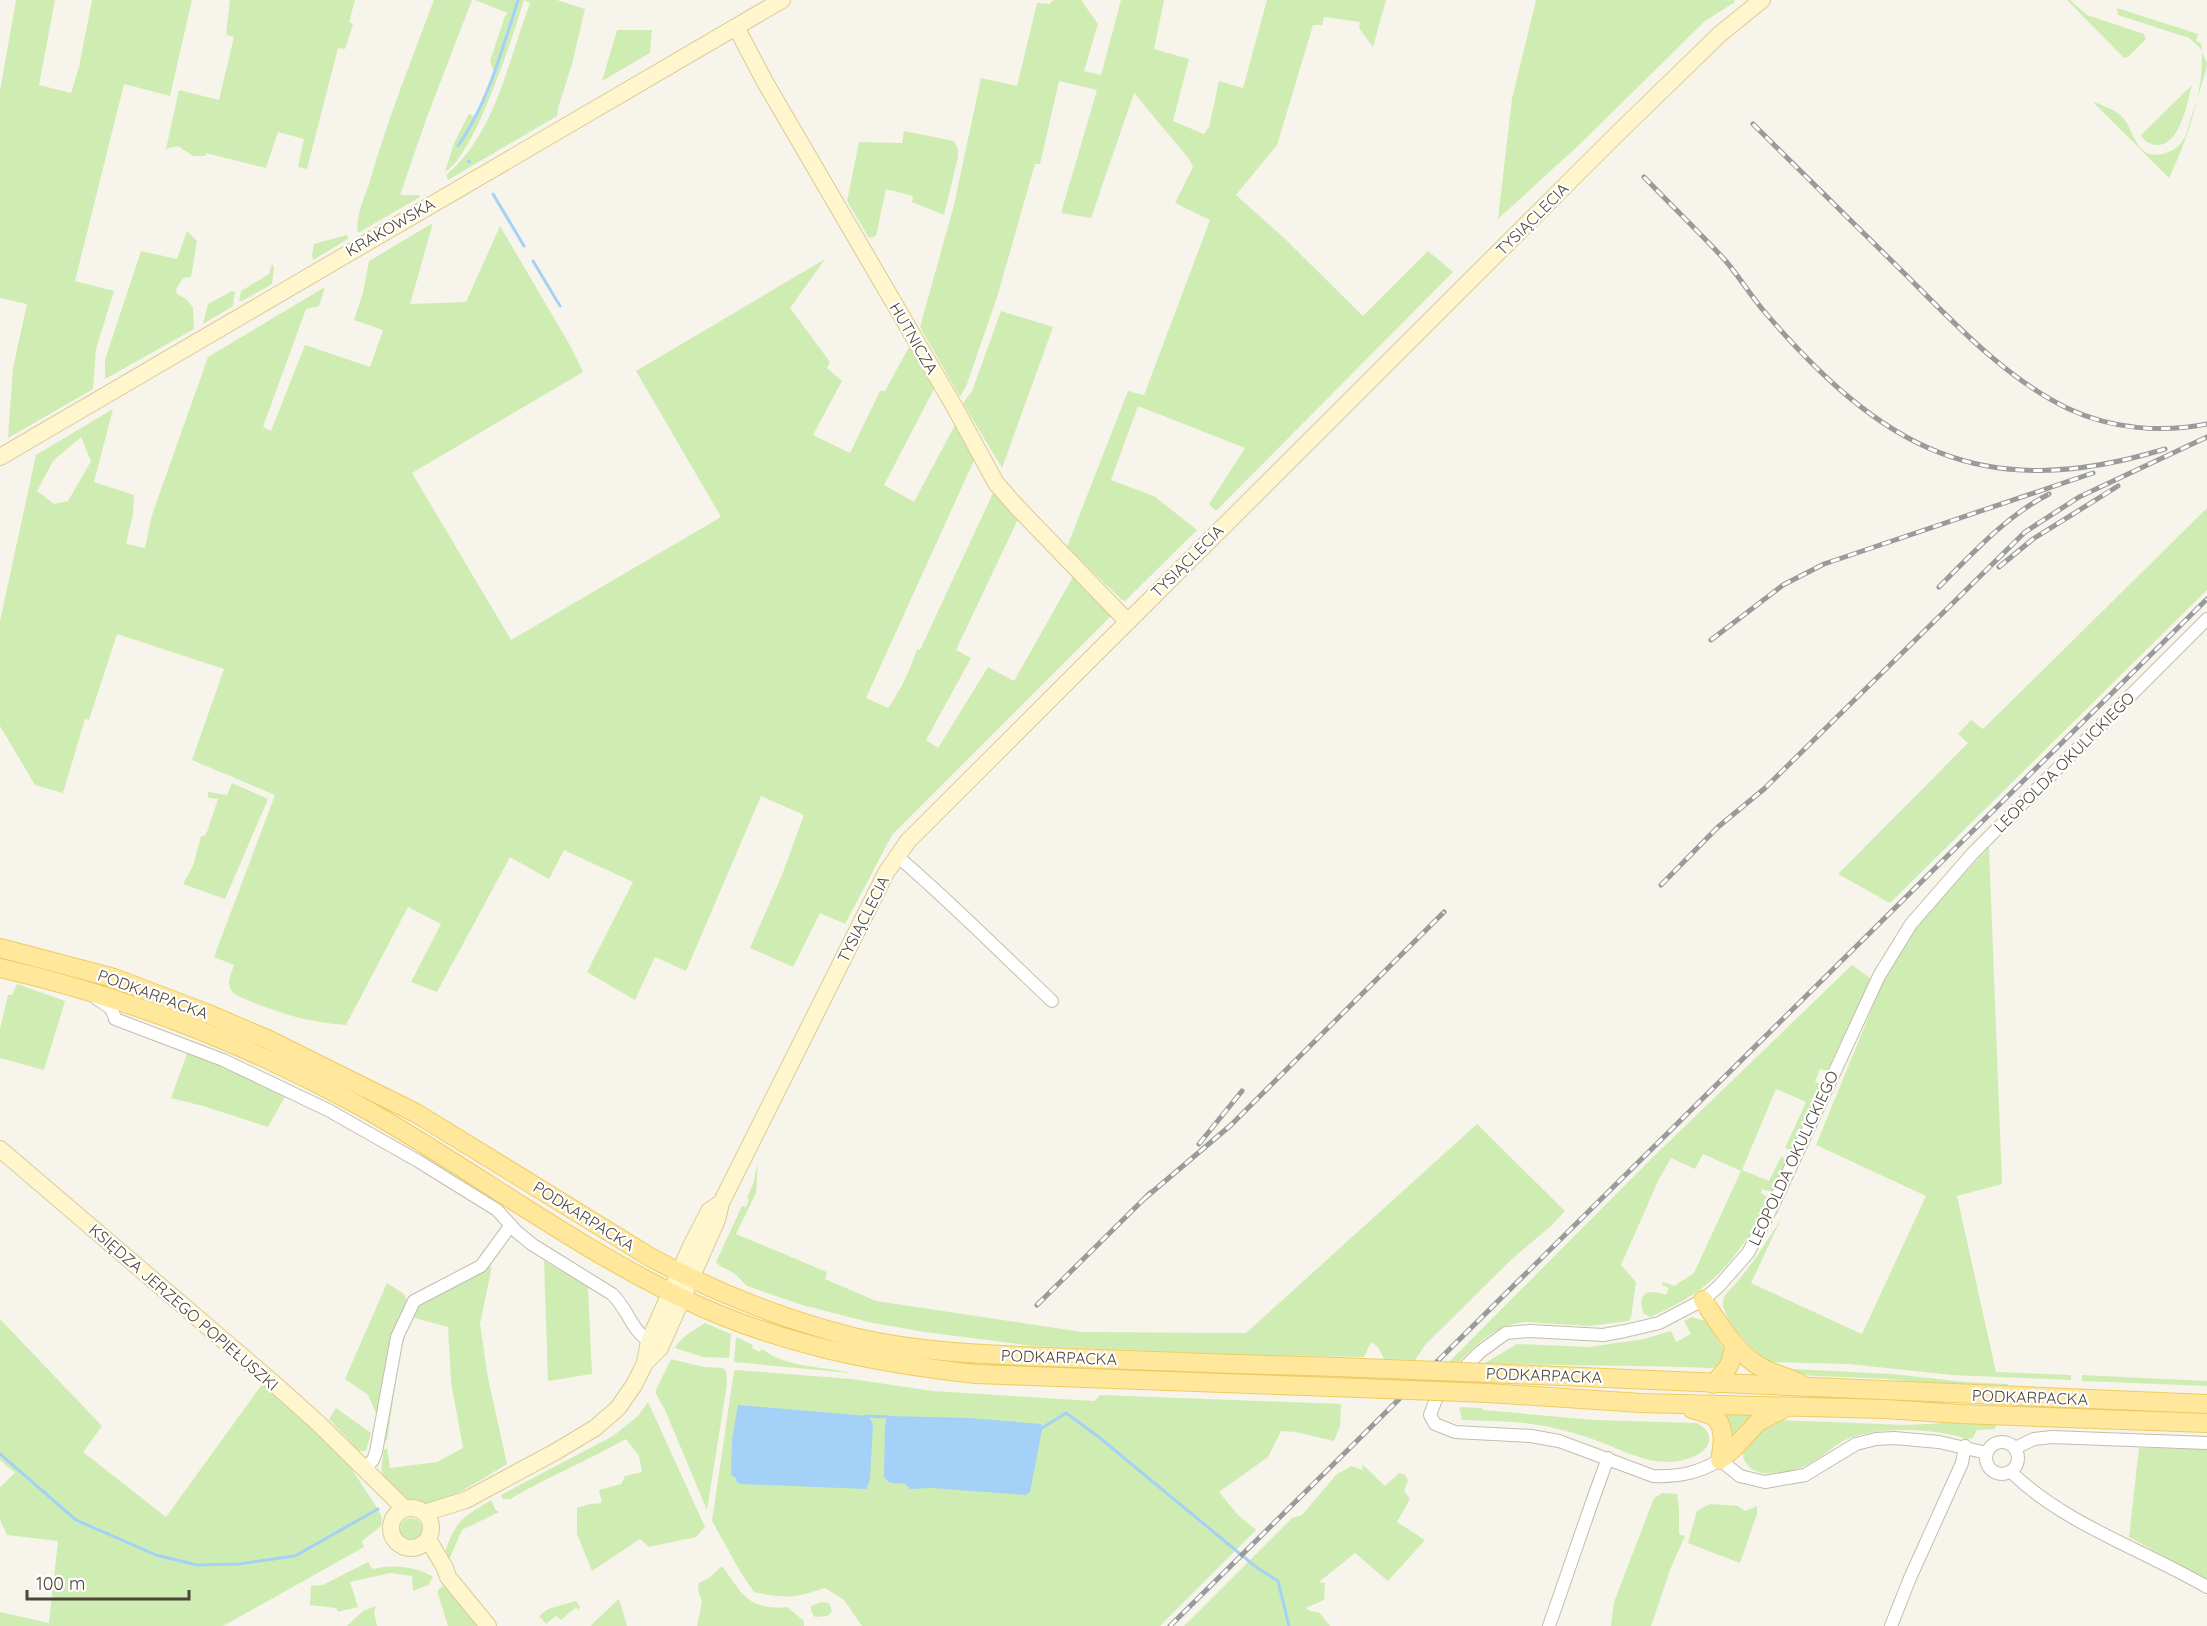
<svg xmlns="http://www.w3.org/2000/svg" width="2207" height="1626" viewBox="0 0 2207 1626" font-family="Quicksand,sans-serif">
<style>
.green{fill:#cfedb2;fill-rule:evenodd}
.water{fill:#a4d1f7}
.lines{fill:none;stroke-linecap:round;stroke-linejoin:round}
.stream{stroke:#a4d1f7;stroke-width:3}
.street-casing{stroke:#c3bdad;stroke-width:14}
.secondary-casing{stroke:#dacb98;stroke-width:18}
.primary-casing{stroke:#eecb62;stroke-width:20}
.street{stroke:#fff;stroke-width:12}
.secondary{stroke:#fff6cd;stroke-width:16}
.primary{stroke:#ffe89c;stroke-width:18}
.rail-casing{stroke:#9a9a9a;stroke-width:5}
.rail{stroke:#fff;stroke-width:3;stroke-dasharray:9;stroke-linecap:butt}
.primary-bridge-casing{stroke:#eecb62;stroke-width:20;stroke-linecap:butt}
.primary-bridge{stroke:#ffe89c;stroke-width:18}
.labels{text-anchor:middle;stroke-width:4.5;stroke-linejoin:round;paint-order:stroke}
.street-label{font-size:16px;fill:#4c4538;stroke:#fff}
</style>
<rect width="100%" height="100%" fill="#f7f4eb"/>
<path class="green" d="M16 0H55L39 85 71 93 79 67 92 0H192L170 96 124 84 75 281 114 291 96 349 93 389 8 438 13 368 27 304 0 298V91Z
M230 0H355L349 22 353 24 345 49 338 48 307 169 298 167 304 139 278 132 266 168 206 153 205 156H193L178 146 166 149 179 90 219 100 234 37 226 35Z
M434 0H472L427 117 400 195H419L420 197 358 233C355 218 364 198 369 184 387 121 411 61 434 0Z
M475 0H557L585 9 572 64 558 108 557 116 448 180 446 175C495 135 508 61 530 3L524 0C513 36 475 155 445 172L454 143 469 114 476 117 495 75 490 61 505 16 508 13Z
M1053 0H1081L1098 24 1084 71 1101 75 1121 0H1164L1154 49 1189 59 1173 121 1204 134 1209 127 1219 81 1243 88 1267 0H1386L1373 47 1359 28 1360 22 1324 17 1322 25H1313L1277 145 1236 195 1284 238 1363 316 1428 251 1453 272 1216 511 1209 504 1245 448 1138 406 1111 480 1154 496 1197 530 1125 601 1122 600 1067 547 1128 391 1144 395 1210 220 1175 203 1193 167 1189 159 1134 93 1091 218 1061 213 1097 90 1059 81 1040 164H1035L998 294 967 384 960 397 920 327 954 205 981 78 1017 86 1037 3 1050 4Z
M1536 0H1734L1735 2 1705 21 1580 144 1498 219 1512 99Z
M2067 0H2070L2087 15 2144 34 2146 39 2128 57 2124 58Z
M2117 8 2198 34 2196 41 2201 43C2207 83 2187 141 2169 178L2092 101C2100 105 2111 108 2118 113 2136 126 2132 160 2163 154 2174 151 2180 146 2185 137L2206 71 2207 63 2200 48 2189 38 2118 15Z
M617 30H652L650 53 602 81Z
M2192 85C2187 103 2180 147 2156 145 2149 144 2144 141 2141 135Z
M904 131 954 141 958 149V157L944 215 912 202 913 196 886 189 876 236 869 238 847 201 859 142 902 143Z
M433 223 410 304 466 302 500 226 571 347 583 372 412 473 511 640 721 517 636 371 825 259 790 308 830 362 827 368 842 381 813 435 850 453 880 391H885L909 347 934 389 884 485 914 502 955 425 975 458 866 698 888 708C901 689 910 671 917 649L920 650 994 491 1018 519 956 650 971 658 926 740 938 748 988 667 1014 681 1074 575 1112 615 892 835 845 924 820 913 793 967 750 948 782 875 804 815 761 796 686 971 655 957 635 1000 587 972 633 882 564 850 549 879 510 857 437 992 411 982 441 924 408 907 346 1025C312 1023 281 1014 250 1001 243 998 233 995 230 988 227 981 232 972 234 965L214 957 275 795 192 760 224 669 117 634 89 720 85 719 63 793 35 785 0 726V621L36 455 113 409 94 482 134 495 133 514 126 544 145 548 152 515 208 357 325 287 319 306 306 309 263 427 271 431 305 345 370 367 383 330 354 320 363 293 369 261ZM81 437 91 461 68 501 54 504 37 491 53 461Z
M187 231 197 241 191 277 183 278 176 289 177 294 185 298 193 307 194 329 105 379V360L141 251 177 259Z
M347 235 348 239 313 260 312 255 314 244Z
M272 264 274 267 272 284 242 301H239L241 291 269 274Z
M232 291 235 292 233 306 203 324 208 304Z
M1001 311 1053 327 1002 468 963 403 972 391Z
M2207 508V590L1890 903 1838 874 1968 743 1958 734 1971 720 1983 729Z
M232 783 268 799 225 899 183 884 193 866 201 836H204L207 832 218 799 208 798V792L227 795Z
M1989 847 2002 1184 1957 1196 1996 1372 2071 1375V1380L1952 1375 1849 1364 1770 1362C1756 1356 1720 1316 1723 1301 1724 1294 1732 1288 1737 1282 1754 1262 1768 1240 1782 1217L1751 1283 1862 1334 1926 1196 1816 1145 1886 974 1914 927Z
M1852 965 1871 979 1827 1071 1820 1069 1815 1082 1821 1084 1791 1150 1785 1148 1806 1102 1776 1089 1742 1170 1769 1181 1781 1157 1786 1159V1163L1774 1190 1771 1192 1762 1189 1761 1193 1767 1197 1769 1202C1735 1261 1715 1289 1650 1317L1644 1314C1636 1295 1647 1287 1666 1295L1669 1288 1662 1285 1663 1282 1674 1286 1694 1273 1741 1171 1703 1154 1695 1169 1671 1158 1659 1179 1621 1265 1636 1282 1631 1318 1628 1321 1589 1326 1525 1322C1496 1325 1479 1342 1459 1362H1449L1653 1157Z
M17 984 65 1001 44 1070 0 1058V1029L8 995H12Z
M188 1051 286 1095 268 1127 203 1106 171 1098Z
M1477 1124 1565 1211 1552 1225 1513 1258 1425 1345 1415 1360 1384 1359 1378 1347 1371 1342 1364 1357 1251 1355 1033 1346 925 1332 873 1323 802 1305 747 1286 734 1273 720 1266 716 1262 742 1206 746 1207 749 1199 747 1198 753 1184 758 1162 756 1193 736 1234 827 1272 825 1279 876 1301 1082 1332 1246 1333Z
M544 1261 588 1286 592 1374 548 1381Z
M492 1266 480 1324 488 1378 507 1464C492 1473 444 1504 429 1505 417 1506 404 1498 396 1490 379 1474 380 1473 384 1450L387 1448 390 1468 437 1462 463 1448 451 1382 448 1327 411 1317 400 1353 387 1441 382 1440 400 1336 408 1316 416 1304Z
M387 1283 404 1294 407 1301 377 1416 368 1395 345 1379Z
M1692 1317 1705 1321 1724 1349 1725 1353 1718 1366 1713 1368C1637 1365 1561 1366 1485 1363L1517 1344 1589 1347 1644 1339 1671 1331 1676 1342 1691 1334 1684 1321Z
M0 1319 102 1426 83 1452 166 1517 263 1383 347 1462 379 1511 382 1518 381 1526 362 1541 364 1547 223 1626H0V1612L49 1623 58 1541 7 1535 0 1520V1487L15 1473 0 1460Z
M705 1323 731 1334 729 1358 703 1357 675 1348C682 1335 694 1331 705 1323Z
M736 1337 753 1345 752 1348 759 1352 762 1349C786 1368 821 1366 851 1373L734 1362Z
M671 1359 703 1367 723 1368 726 1371 727 1384 707 1510 665 1410 655 1392Z
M1772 1368 1892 1374 1965 1382 2008 1384V1389L1948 1386 1889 1379 1795 1375Z
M736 1370 851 1379 933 1391 1094 1401 1100 1395 1341 1404 1340 1426 1334 1441 1296 1432 1281 1431 1268 1457 1219 1492 1238 1515 1256 1530 1160 1626H862L844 1600 825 1588C795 1598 785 1599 754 1592L741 1573 712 1521 734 1371Z
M2082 1375 2207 1381V1386L2082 1381Z
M648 1402 705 1527 696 1537 649 1547 640 1539 592 1571 577 1534V1508L590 1504 602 1503 599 1490 621 1484 625 1476 642 1472 639 1456 626 1439C588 1460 548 1477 510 1499H503L501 1495 613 1436 638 1416Z
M2018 1404 2207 1411V1417L2018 1409Z
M1459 1407 1481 1408 1483 1410 1594 1420 1696 1423C1702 1426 1707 1429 1709 1436 1711 1444 1705 1450 1699 1454 1664 1472 1636 1456 1603 1443 1585 1436 1568 1431 1550 1427 1521 1421 1491 1421 1462 1420Z
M336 1408 371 1433 366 1451H359L329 1419Z
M1724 1414 1752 1415 1732 1438Z
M1779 1420 1906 1425 1966 1422 1996 1423 1995 1429 1977 1430 1972 1439 1969 1438 1968 1440C1948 1430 1892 1427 1869 1433 1860 1434 1851 1437 1843 1441 1831 1448 1822 1457 1809 1464 1789 1474 1744 1484 1742 1450L1754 1432Z
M2139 1448 2207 1449V1580L2129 1537Z
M1362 1464 1385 1486 1399 1473 1405 1475 1408 1480 1404 1491 1410 1499 1397 1522 1425 1540 1388 1581 1355 1553 1319 1582 1325 1583 1324 1600 1306 1608 1310 1611 1320 1613 1330 1626H1184L1292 1518 1302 1515 1336 1475 1351 1466 1363 1470Z
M1662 1493 1677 1494 1679 1509V1534L1685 1536 1670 1570 1651 1626H1611L1614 1602 1654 1498Z
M491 1500 495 1509 499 1512 462 1530 449 1560 445 1552C456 1519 463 1518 491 1500Z
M1710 1504 1738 1506 1745 1511 1757 1506V1514L1740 1563 1688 1543 1697 1511Z
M400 1529a11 11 0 1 1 22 0a11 11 0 1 1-22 0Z
M368 1562 372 1569C391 1564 417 1566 433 1577L428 1585 413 1591 412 1576 390 1573 350 1582 358 1607 338 1612 336 1608 310 1605 311 1586 323 1585Z
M722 1566C742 1593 748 1611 787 1607L804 1621V1626H697L702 1602 698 1590 699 1583 709 1578Z
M444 1585 448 1587 481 1626H448L438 1594V1590Z
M619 1599 627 1626H592L591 1625Z
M576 1601 580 1607 579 1610 576 1607 561 1620 556 1616 546 1624 539 1616 548 1609Z
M821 1602 829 1603 832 1611 828 1616 815 1617 811 1611V1606Z
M376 1606 374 1612 377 1626H347L363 1611Z"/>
<path class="water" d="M738 1405 868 1416 873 1424 870 1480 866 1489 740 1484 736 1481V1478L731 1475 732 1439Z
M887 1416 969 1418 1041 1424 1042 1430 1030 1492 1025 1495 932 1488 910 1489 904 1483C895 1484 890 1485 884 1477L885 1425Z"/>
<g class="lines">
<path class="stream" d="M458 146C488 103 502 50 518 0
M469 161V162
M493 194 524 246
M533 261 560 306
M866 1416 889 1417
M1039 1430 1066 1413 1100 1438 1256 1567 1278 1581 1289 1626
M0 1454 76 1520 156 1555 197 1565 239 1564 295 1556 378 1509"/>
<g class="street-casing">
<path id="street" d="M897 856C951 902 1000 952 1052 1001
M97 999C107 1005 113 1008 115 1019L223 1060 328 1110 418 1161 497 1210 517 1232 533 1245 612 1294C628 1309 631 1330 649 1341
M1986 1458a16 16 0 1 1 32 0a16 16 0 1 1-32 0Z
M2015 1448 2034 1439 2052 1437 2207 1443
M1987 1453 1939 1442 1894 1438 1876 1439 1856 1444 1805 1475 1765 1482 1740 1476 1720 1460C1698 1473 1680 1477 1653 1476L1559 1441 1531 1436 1455 1432 1435 1424 1430 1415 1438 1394 1480 1352 1506 1333 1530 1331 1603 1335 1625 1331 1659 1323 1703 1300 1719 1286 1748 1253 1774 1203 1879 976 1911 924 1972 854 2207 619
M364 1470 373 1460 376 1452 397 1337 414 1301 481 1266 511 1225
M2011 1472C2066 1525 2142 1549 2207 1587
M1549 1626C1569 1570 1587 1514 1608 1458
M1891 1626 1910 1578 1962 1463 1965 1446"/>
</g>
<g class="secondary-casing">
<path id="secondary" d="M736 27 765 82 954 406 996 483 1017 507 1127 621
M0 457 782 0
M0 1149 270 1380 318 1423 405 1509
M645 1363 660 1348 717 1220 721 1203 886 873 908 841 1616 135 1720 34 1762 0
M391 1528a20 20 0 1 1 40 0a20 20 0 1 1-40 0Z
M424 1513 466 1500 555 1452 595 1428 618 1408 634 1385 645 1363 649 1341 691 1246 709 1211 721 1203
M428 1539 445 1568 448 1577 488 1626"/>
</g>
<g class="primary-casing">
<path id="primary" d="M0 948 114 978 206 1013 267 1039 416 1113 650 1257C714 1292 782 1319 853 1337 925 1354 1000 1355 1074 1358 1162 1361 1249 1365 1337 1367
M0 968C128 997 254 1047 369 1111 474 1171 572 1245 682 1298 774 1343 874 1363 976 1374L1332 1387
M1703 1300C1720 1325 1737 1355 1764 1369 1776 1375 1788 1377 1799 1383
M1488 1373 2207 1404
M1713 1384C1728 1369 1732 1365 1734 1344
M1488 1393 1641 1403 1885 1409 1960 1414 2207 1423
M1692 1409C1698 1411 1705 1413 1711 1415 1727 1423 1723 1446 1720 1460
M1720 1460 1734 1448 1758 1422 1783 1409"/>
</g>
<use href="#street" class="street"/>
<use href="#secondary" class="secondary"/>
<use href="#primary" class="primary"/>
<g class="rail-casing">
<path id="rail" d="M1753 124C1803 174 1854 224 1905 274 1953 322 2006 379 2069 409 2112 429 2161 433 2207 424
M1644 177C1670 204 1698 231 1724 259 1738 275 1749 293 1763 310 1882 449 1981 505 2165 449
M1999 567 2033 539 2118 486
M1939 587C1973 553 2006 516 2049 494
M1711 640 1783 585 1824 564 2093 473
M1661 885 1718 827 1764 789 2025 532 2079 497 2207 437
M1199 1144 1242 1091
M1144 1199 1231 1125 1444 912
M1037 1305 1150 1193
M1170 1626 2207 599"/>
</g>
<use href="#rail" class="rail"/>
<g class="primary-bridge-casing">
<path id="primary-bridge" d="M1337 1367 1488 1373
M1332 1387 1488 1393"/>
</g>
<use href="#primary-bridge" class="primary-bridge"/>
</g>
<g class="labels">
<g class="street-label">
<text transform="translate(1532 219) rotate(-45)" y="6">TYSIĄCLECIA</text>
<text transform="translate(390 227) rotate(-30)" y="6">KRAKOWSKA</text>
<text transform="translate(914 338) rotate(60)" y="6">HUTNICZA</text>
<text transform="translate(1187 561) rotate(-45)" y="6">TYSIĄCLECIA</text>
<text transform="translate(2064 762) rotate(-45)" y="6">LEOPOLDA OKULICKIEGO</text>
<text transform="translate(863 919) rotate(-63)" y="6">TYSIĄCLECIA</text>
<text transform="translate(153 994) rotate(20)" y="6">PODKARPACKA</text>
<text transform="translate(1793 1158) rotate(-65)" y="6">LEOPOLDA OKULICKIEGO</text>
<text transform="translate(584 1216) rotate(32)" y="6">PODKARPACKA</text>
<text transform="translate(184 1307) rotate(41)" y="6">KSIĘDZA JERZEGO POPIEŁUSZKI</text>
<text transform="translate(1059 1357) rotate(2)" y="6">PODKARPACKA</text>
<text transform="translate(1544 1375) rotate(2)" y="6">PODKARPACKA</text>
<text transform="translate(2030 1397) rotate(2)" y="6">PODKARPACKA</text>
</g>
</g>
<path d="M27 1590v9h162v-9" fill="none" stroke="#4c4538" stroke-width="3"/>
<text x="36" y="1590" font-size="18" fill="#4c4538" stroke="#ffffff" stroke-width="4.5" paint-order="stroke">100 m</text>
</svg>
